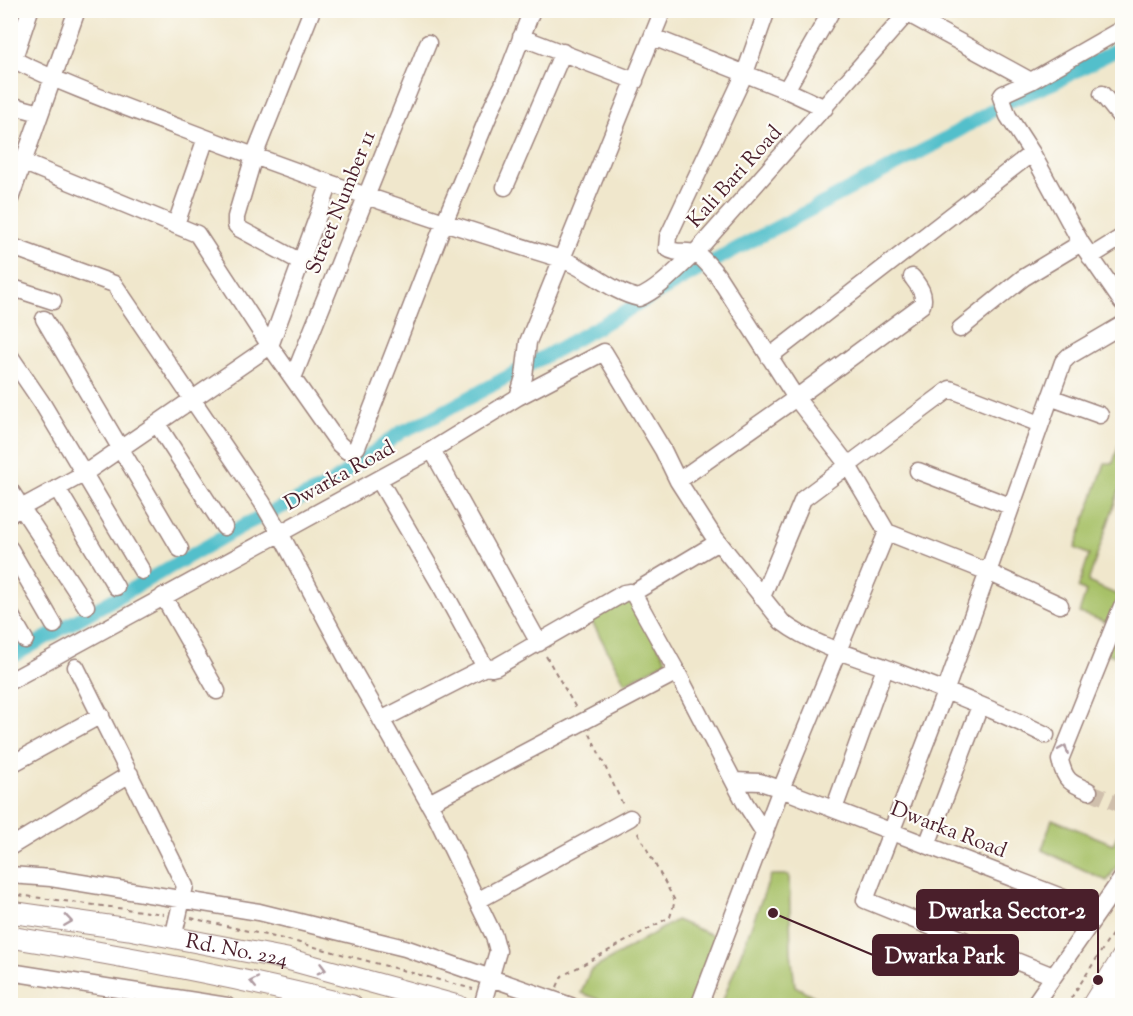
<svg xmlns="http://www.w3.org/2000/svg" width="1133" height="1016" viewBox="0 0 1133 1016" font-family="'Sorts Mill Goudy',serif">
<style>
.green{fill:#a7c167;stroke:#787049;stroke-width:1.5}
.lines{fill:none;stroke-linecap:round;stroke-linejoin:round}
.canal{stroke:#52bfcb;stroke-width:14}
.minor-tunnel{stroke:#cfbfac;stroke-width:16;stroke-dasharray:16 8;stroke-linecap:butt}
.minor-casing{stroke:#9d837c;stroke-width:19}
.major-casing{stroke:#9d837c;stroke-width:23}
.path{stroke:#9d837c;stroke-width:2;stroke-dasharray:4.5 4.5;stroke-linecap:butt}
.minor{stroke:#fff;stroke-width:16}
.major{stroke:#fff;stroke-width:21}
.oneway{stroke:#ae9aa0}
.labels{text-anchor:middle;stroke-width:4.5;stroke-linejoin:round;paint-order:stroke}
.street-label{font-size:21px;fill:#4a1f2b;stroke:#fdfcf7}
.leader{fill:none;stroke:#4a1f2b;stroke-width:2}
.callout-dot{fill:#4a1f2b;stroke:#fdfcf7;stroke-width:2}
.callout{fill:#4a1f2b;stroke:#4a1f2b;stroke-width:2}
.callout-label{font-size:22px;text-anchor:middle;font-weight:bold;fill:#fff}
</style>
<rect width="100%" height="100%" fill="#fdfcf7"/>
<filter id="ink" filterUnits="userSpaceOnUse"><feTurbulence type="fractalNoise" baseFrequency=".0167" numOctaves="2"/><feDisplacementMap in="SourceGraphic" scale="12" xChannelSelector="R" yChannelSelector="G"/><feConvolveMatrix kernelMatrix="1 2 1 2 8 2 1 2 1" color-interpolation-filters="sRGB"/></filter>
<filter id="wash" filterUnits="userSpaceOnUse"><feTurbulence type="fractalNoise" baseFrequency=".008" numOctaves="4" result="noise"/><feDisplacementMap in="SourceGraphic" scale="24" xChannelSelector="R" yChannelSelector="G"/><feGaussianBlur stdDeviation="1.35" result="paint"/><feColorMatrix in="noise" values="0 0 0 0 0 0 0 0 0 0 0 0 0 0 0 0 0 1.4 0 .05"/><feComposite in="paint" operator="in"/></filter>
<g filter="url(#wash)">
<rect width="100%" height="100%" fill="#f0e7cc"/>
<path class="green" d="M1122 435V482L1088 582 1122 597V659L1104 652 1112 624 1079 613 1086 592 1078 588 1089 555 1075 548 1105 463H1113Z
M629 596 667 661 625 683 590 618Z
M1052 819 1113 844 1122 826V858L1107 881 1042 850Z
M771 875H789L791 952 795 986 830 1005H721Z
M676 920 721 939 694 1005H614L581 993 590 971Z"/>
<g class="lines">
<path class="canal" d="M10 658 246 524 329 485 401 432 434 417 562 347 734 250 943 140 1005 103 1053 83 1122 47"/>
</g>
</g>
<g filter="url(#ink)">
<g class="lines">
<path class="minor-tunnel" d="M1089 791 1122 805"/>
<g class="minor-casing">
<path id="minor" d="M767 10 745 73 668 237 667 248C676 255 687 249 696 254 704 258 711 268 717 275L796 398 847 464 887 532
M901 10 1031 81
M1122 29 1031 81 1003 94 1001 97 1008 116 1032 153 1081 243 1122 302
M521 37 635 81
M653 37 786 90 825 108
M10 59 16 52 30 10
M12 59C66 86 123 106 180 128 304 176 430 219 558 258 586 266 608 291 639 298 660 289 678 268 695 253L910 10
M786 90 832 10
M1102 94 1122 119
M10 105 40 113
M10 157 197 234 270 346 330 183
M505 187 563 52
M10 199 77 10
M176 224 206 138
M10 246 114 284 262 502 280 533 355 674 435 814 494 936 498 951 482 1006
M1090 257 1122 237
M301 262 240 229 236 225V217L254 156 312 10
M10 287 53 301
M44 319 180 549
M960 329 1023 278 1081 243
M10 356 42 403 142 571
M769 357 1032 153
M293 378 428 43
M518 397 604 352 663 450 678 481 712 534 782 622C811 644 850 655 884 667 938 688 994 709 1046 735
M1050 397 1100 415
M157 424 224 527
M432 450 539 643
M918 471 1010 506
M379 480 442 588 485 667 492 668 496 667 624 593 630 592 633 593 677 672 745 803 765 834
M678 481 796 398 922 305C926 294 918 285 912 277
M57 488 116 587
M10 490 86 606
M10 514 85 473 270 346 339 444 347 451H352L357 447 444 223 493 105 503 85 532 10
M10 549 54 625
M633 593 718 542
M163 596 217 691
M762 597 803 499 950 389 1040 424
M10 614 25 640
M76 667 185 886 173 938
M10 681 432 450 518 397 524 377 528 342 663 10
M381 720 485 667
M10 765 101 715
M734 781 760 782 781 789 1077 903 1100 910
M1089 791C1070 783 1065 781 1060 760L1122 606
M429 803 677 672
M834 809 885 668
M927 845 980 706
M10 847 130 774
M10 875 51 878 259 912 405 948 571 1006
M477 901 630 818
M10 972 227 1006
M1053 976 865 900 945 692 988 572 1060 605
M699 1006 781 789 887 532 988 572 1063 362 1069 356 1122 325
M1033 1006 1122 878"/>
</g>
<g class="major-casing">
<g id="major">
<path id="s1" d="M10 912 129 929 287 959 458 1006"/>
<path d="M10 937C125 956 239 977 352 1006"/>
<path d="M1092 1006 1122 958"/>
<path d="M1113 1006 1122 991"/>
</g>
</g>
<path class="path" d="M546 656 576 708
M590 734 623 805
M10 894 164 914
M191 918 296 942 473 989
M557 987 562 976 670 917 675 901 637 831
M1066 1006 1122 919"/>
<use href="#minor" class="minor"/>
<use href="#major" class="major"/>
</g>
<defs><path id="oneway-chevron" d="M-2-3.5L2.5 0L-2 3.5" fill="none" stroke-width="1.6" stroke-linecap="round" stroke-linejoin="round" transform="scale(1.5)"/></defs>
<g class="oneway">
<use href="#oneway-chevron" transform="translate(1064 749) rotate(-68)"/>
<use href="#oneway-chevron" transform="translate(68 921) rotate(8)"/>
<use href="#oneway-chevron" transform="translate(322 969) rotate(15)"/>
<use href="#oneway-chevron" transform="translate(254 982) rotate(-168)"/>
</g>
</g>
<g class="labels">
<g class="street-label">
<text transform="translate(734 176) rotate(-48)" y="7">Kali Bari Road</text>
<text transform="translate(340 202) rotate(-68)" y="7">Street Number 11</text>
<text transform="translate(339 475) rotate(-29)" y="7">Dwarka Road</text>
<text transform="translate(949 829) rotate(21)" y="7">Dwarka Road</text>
<text dy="7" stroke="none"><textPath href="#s1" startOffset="230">Rd. No. 224</textPath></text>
</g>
</g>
<path class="leader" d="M1098 980L1098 910M773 913L873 955"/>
<g class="callout-dot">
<circle cx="1098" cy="980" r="6"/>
<circle cx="773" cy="913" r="6"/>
</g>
<g class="callout">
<rect x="917" y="890" width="181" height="40" rx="6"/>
<rect x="873" y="935" width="145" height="40" rx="6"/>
</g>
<g class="callout-label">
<text x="1007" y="918">Dwarka Sector-2</text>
<text x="945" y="963">Dwarka Park</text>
</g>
<rect width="1133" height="1016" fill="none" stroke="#fdfcf7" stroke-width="36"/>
</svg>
